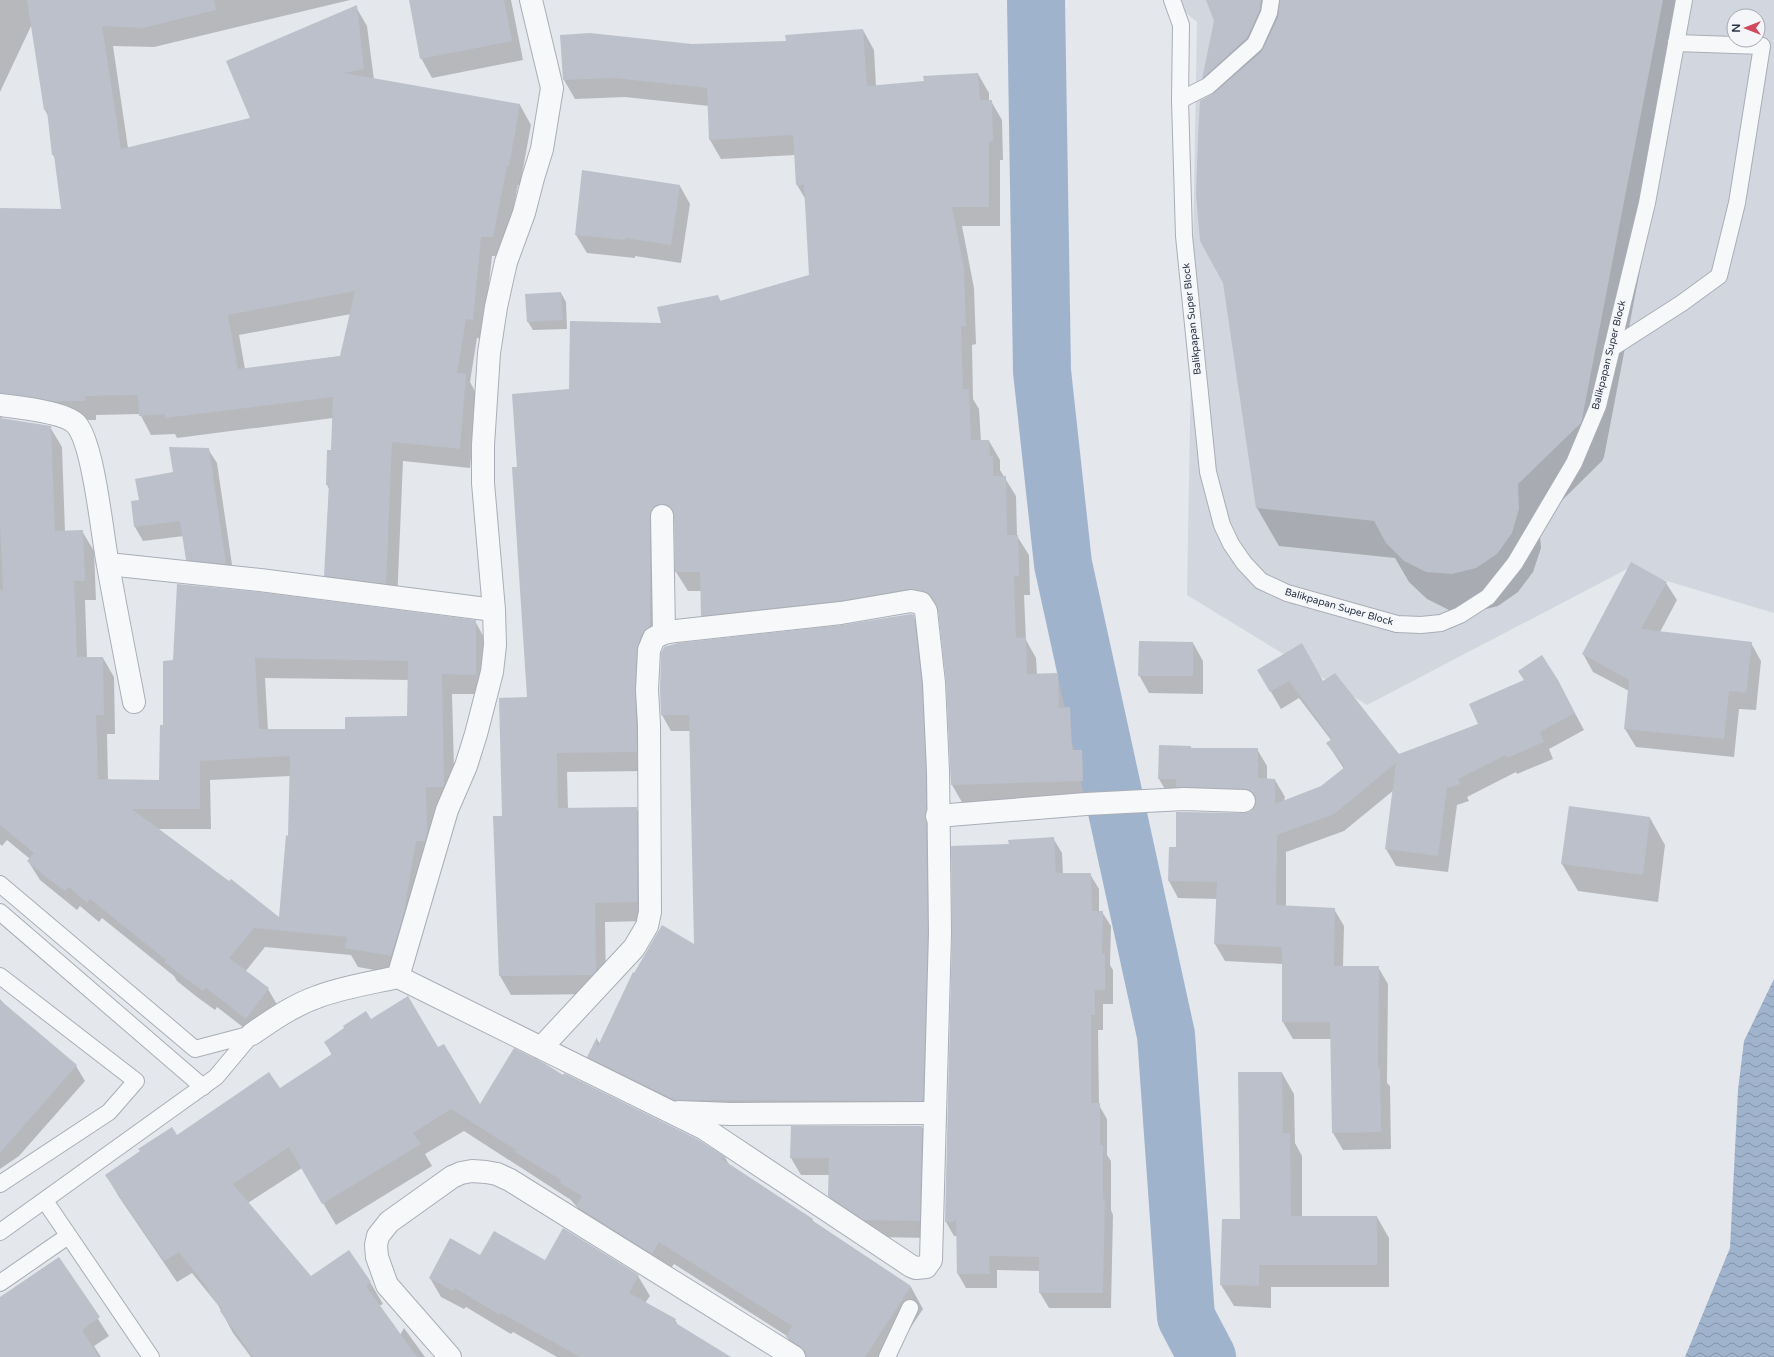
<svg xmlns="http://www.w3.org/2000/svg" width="1774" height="1357" font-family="'Varela Round',sans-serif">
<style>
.built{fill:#d2d6de;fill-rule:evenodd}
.water{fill:url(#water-waves)}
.shadow{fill:#0003;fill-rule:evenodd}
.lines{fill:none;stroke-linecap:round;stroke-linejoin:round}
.river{stroke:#9fb4cc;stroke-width:58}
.building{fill:#bbc0ca;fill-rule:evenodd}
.lane-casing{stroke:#a9aeb7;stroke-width:18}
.street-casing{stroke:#a9aeb7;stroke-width:24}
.lane{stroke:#f7f8fa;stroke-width:16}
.street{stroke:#f7f8fa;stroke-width:22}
.labels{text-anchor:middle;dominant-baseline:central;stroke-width:4;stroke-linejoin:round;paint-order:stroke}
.street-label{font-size:10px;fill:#2b3445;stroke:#f4f6f9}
</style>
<defs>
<pattern id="water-waves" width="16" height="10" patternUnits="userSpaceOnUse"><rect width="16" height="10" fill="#9fb4cc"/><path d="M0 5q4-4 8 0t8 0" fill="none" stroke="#8293a7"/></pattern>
</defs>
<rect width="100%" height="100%" fill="#e4e7ec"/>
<path class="built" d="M1170 0H1774V613L1627 569 1367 705 1187 595 1197 22ZM1734 16H1758V40H1734Z"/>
<path class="water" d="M1774 979V1357H1685L1730 1248 1738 1090 1744 1041Z"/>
<g class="shadow">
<path d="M0 0H350L154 47 113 46 128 148 251 119 356 7 367 26 374 80 520 105 531 125 520 185H518L504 256H492L483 339 477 338 470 382 477 395 470 468 403 461 397 603 336 595 325 575 329 489 327 485 332 451 333 418 177 438 175 434 151 435 140 414 96 415V420H64L6 413 0 419 50 427 62 447 65 532 82 531 94 551 96 600H85L87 658H103L114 677 115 734H107L108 780 160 781 164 726V662L475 621 486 641V694H452L455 805 402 975 358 967 351 955 265 947 245 972 268 989 279 1008 257 1038 217 1007 215 1010 197 997 177 981 174 976 102 918 99 922 80 906 77 910 40 880 28 861 30 859 7 840 2 846 0 844V209L62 210 56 160 53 155 48 116 45 110 32 24 0 92ZM351 314 341 356 245 369 239 335ZM265 678 409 680 408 717 346 730H268ZM290 776 289 837 280 919 156 829H211L210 780Z"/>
<path d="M410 0H511L523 60 432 78 421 58Z"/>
<path d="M1208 0H1692L1604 457 1602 461 1539 523 1541 548 1533 572 1518 592 1498 606 1474 612 1449 610 1427 599 1409 582 1395 558 1279 546 1257 508 1212 95 1203 78 1215 21Z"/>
<path d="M863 30 874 50 876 86 925 82 978 74 989 93V101H991L1002 120 1003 160H1000V226H962L974 288 976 344 972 345 973 399 979 409 981 441H989L1000 460V470L1016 496 1017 536 1029 555 1030 595H1024L1026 640 1036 658 1037 675 1058 674 1069 693V708L1081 728V751L1092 770 1094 800 963 804 952 785 947 682 940 612 920 608 713 635 702 615 701 591H688L676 572V523L673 522 653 653 647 771 567 772 568 809 636 808 647 827 648 921 605 922 606 990 603 994 511 995 500 976 503 817 528 698 518 468 570 390 662 324 718 296 721 302 810 275 806 200 797 185 795 155 721 159 710 140 709 106 625 97 575 99 564 80 692 45 787 42Z"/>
<path d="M583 171 680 186 690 204 681 263 635 256V258L587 253 576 235Z"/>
<path d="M561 293 566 302 567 329 533 330 528 322Z"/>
<path d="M208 449 217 463 234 578 195 574 187 559 184 536 143 541 135 527 132 502 140 501 174 473Z"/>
<path d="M1666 583 1677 600 1660 632 1751 643 1761 661 1756 710 1739 709 1734 757 1636 747 1625 729 1629 691 1593 672 1583 654Z"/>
<path d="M913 616 923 632 930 701 932 1116H685L598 1073 588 1057 597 1039 600 1044 695 946 690 731H671L662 715 842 626Z"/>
<path d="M1193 643 1203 661V694L1149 693 1139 675Z"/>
<path d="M1258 670 1323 683 1399 755 1479 724 1557 680 1584 730 1549 749 1553 759 1517 774 1516 772 1467 797 1469 801 1457 805 1448 872 1396 866 1386 849 1394 790 1344 831 1286 852V907L1334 909 1344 926 1343 967H1378L1388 984 1387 1083 1390 1086 1391 1149 1343 1150 1333 1133 1332 1039H1293L1283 1022V964L1225 961 1215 944 1217 899 1178 898 1169 881 1250 813 1256 805 1187 804 1169 796 1159 779 1191 747 1192 749H1257L1267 766V779L1275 780 1285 797 1284 801 1322 787 1344 769 1327 743 1331 740 1299 698 1281 709Z"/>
<path d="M1570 807 1650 818 1665 845 1658 902 1578 891 1562 864Z"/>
<path d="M1053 838 1062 853 1063 874H1090L1099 889V912H1102L1111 926 1110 965 1113 970V1004H1103V1030H1098L1099 1105 1107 1119V1155L1111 1161V1210L1113 1215 1111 1308H1049L1040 1293V1271L997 1270V1288H966L958 1274V1236H954L946 1222 1010 845Z"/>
<path d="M0 999 6 1006 76 1066 85 1081 19 1156 0 1169Z"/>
<path d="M371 1020 438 1049 480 1106 563 1076 698 1141 726 1159 730 1166 812 1219 814 1222 911 1287 923 1309 891 1357H798L787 1336 674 1264 666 1275 590 1228 577 1207 571 1200 464 1131 425 1154 432 1166 336 1225 302 1168 248 1203 310 1277 370 1282 383 1304 379 1306 400 1335 404 1328 425 1357H251L233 1333 218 1305 192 1273 177 1282 119 1197 106 1175 177 1136 280 1089 332 1055 325 1042Z"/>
<path d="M1282 1073 1294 1094 1295 1143 1302 1156V1217H1377L1389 1238V1287H1271V1308L1234 1306 1221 1285Z"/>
<path d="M792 1127H922L931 1144 929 1238 875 1237 839 1213 829 1196V1175H801L791 1158Z"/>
<path d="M564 1229 638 1276 650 1296 645 1303 675 1320 678 1325 728 1357H557L513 1332 511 1334 466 1307 464 1309 441 1297 430 1278 480 1256 545 1262Z"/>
<path d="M59 1258 109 1336 94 1346 101 1357H0V1298Z"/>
</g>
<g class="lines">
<path class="river" d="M1036 0 1042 371 1063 564 1166 1035 1186 1317 1207 1357"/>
</g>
<g class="building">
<path d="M27 0H214L216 10 143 28 102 26 121 149 250 118 226 61 357 5 364 69 344 73 520 104 509 166H507L493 237H481L473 320 466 319 457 373 466 374 460 449 392 442 386 584 324 576 329 485H326L327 450H331L333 397 165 418V414L139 416 138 395 85 396V401H52L0 393V208L61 209 54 155H52L47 110H44ZM355 291 340 356 238 369 228 315Z"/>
<path d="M409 0H504L512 41 420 59Z"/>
<path d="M1206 0H1261L1260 10 1247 38 1202 79 1214 21Z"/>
<path d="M1280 0H1663L1582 419 1581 423 1518 484 1519 509 1512 533 1497 554 1476 568 1452 574 1426 572 1404 561 1386 543 1374 521 1256 508 1223 283 1200 241 1196 194 1198 138 1200 101 1214 93 1262 51 1278 17Z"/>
<path d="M863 29 867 86 924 81 923 76 978 73 980 100H992L993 141H989V207H952L964 268 966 326H961L963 389H969L971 440H989L990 456H993V476H1006L1007 535H1018L1019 576H1014L1016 638 1026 637 1027 674 1058 673 1059 708 1070 707 1072 750H1082L1083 781 951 785 946 682 938 610 928 593 909 589 839 601 701 616 700 572H675L674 516 673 510 668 505 661 504 656 505 651 510 650 516V626L642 633 637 649 635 689 637 752 557 753 558 808 637 807V902L595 903 596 971 592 975 499 976 493 816H502L499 698 527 697 512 467H517L512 394 569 389 570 321 661 323 657 307 718 295 720 301 809 275 804 185H796L793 135 709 140 707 88 614 78 563 80 560 35 590 33 692 44 786 41 785 35Z"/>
<path d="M582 170 680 185 671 245 625 238V240L575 235Z"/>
<path d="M561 292 563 320 527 322 525 294Z"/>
<path d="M0 418 51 426 55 531 83 530 85 581H74L77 657H103L104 715H96L98 779 159 780 160 725H163V661L173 660 177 584 259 592 476 620V675L442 674 444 785 443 787H426L427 833 425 841H416L404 912 391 956 345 948 347 937 254 928 229 958 269 988 246 1019 206 988 203 991 185 978 164 962 166 960 90 899 87 903 69 887 65 891 46 877 27 861 34 853 0 825V590H3L0 525ZM255 658 408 661 407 716 345 717V729H259ZM290 756 288 836 286 835 279 917 231 879 229 881 132 809H200V761Z"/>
<path d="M169 447 209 448 226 564 186 560 180 521 134 527 131 501 139 500 135 479 173 472Z"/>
<path d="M1631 562 1667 582 1641 629 1752 642 1746 693 1729 691 1724 739 1624 729 1629 680 1582 654Z"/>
<path d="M911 614 914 615 922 684 926 771V810L925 817 926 822 928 933 923 1101 675 1100 587 1057 597 1037V1048L633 972 634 973 662 925 694 944 689 715H661L660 690 661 653 664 647 678 643 842 625Z"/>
<path d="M1139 641 1193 642V676H1138Z"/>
<path d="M1302 643 1323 681 1335 673 1399 754 1478 724 1469 704 1524 680 1518 671 1542 655 1558 680 1575 713 1540 732 1544 742 1507 758 1506 755 1458 779 1460 784 1447 788 1438 856 1385 849 1396 763 1334 814 1277 835 1276 905 1335 908 1334 966H1379L1378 1068H1380L1381 1132 1332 1133 1330 1022H1282V947L1214 944 1217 882 1168 881 1169 847H1176V812L1244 813 1250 812 1254 808 1256 801 1255 795 1251 791 1245 789 1176 787V779H1158L1159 745 1191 746V748H1258V778L1275 779V804L1321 786 1345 767 1326 743 1332 739 1289 681 1270 692 1257 670Z"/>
<path d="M1569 806 1650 817 1643 875 1561 864Z"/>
<path d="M1054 837 1056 873H1091L1092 911H1103L1102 954H1105V990H1095V1015H1091V1103H1100V1145H1103V1199H1105L1103 1293H1039V1257L989 1256 990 1274H957L956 1218 954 1222H945L952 933 951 846 1009 844 1008 840Z"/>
<path d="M408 996 438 1047 444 1044 480 1104 514 1048 544 1063 563 1075 564 1073 699 1140 727 1158H720L813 1219H810L911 1286 865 1357H806L805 1351 801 1347 786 1337 792 1326 659 1242 652 1254 576 1206 582 1196 560 1183 561 1180 515 1152 516 1150 451 1109 413 1133 421 1144 322 1204 289 1147 233 1184 311 1276 349 1250 371 1282 366 1286 417 1357H253L220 1311 222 1309 208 1291 209 1290 179 1252 164 1261 105 1175 140 1151 138 1149 172 1127 177 1135 269 1072 280 1088 332 1054 324 1042 344 1028 343 1026 366 1011 371 1019Z"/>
<path d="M0 1000 77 1065 0 1153Z"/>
<path d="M1238 1072H1282L1283 1133H1290L1291 1216H1377V1265H1259V1286L1220 1285 1222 1219H1240Z"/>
<path d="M791 1126H922L920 1221 864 1220 828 1196 829 1158H790Z"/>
<path d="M563 1228 639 1275 629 1293 676 1319 674 1322 731 1357H580L501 1313 500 1315 455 1288 453 1291 429 1278 450 1238 480 1255 494 1231 545 1260Z"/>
<path d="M59 1257 100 1317 82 1330 99 1357H0V1297Z"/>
</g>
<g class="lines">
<defs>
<g id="lane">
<path d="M1172 0 1181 25 1180 100 1184 236 1208 472 1222 525 1231 544 1244 563 1261 581 1287 593 1397 624 1421 625 1441 623 1460 615 1488 597 1515 563 1574 463 1598 406 1647 203 1684 0"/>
<path d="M1180 100 1208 86 1255 44 1269 13 1271 0"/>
<path d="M1612 348 1682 303 1719 276 1737 203 1762 46 1676 43"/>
<path d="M0 884 195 1049 252 1034"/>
<path d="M0 912 203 1087"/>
<path d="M0 976 136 1081 109 1112 0 1184"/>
<path d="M45 1201 151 1357"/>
<path d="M0 1232 216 1077 252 1034"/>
<path d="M0 1283 68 1236"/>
<path d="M887 1357 910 1308"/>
</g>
<g id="street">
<path d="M0 405C16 407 65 412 76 424 94 444 102 535 108 565 116 610 125 656 134 702"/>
<path d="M662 516 664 633"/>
<path d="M108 564 260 580 494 610"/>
<path d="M937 816 1086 804 1184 799 1244 801"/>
<path d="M398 977 705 1129 911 1266 916 1268 926 1267 931 1260 940 933 938 771 934 683 926 611 921 603 911 601 841 613 676 631 664 633 654 638 649 650 647 690 649 725 650 912 647 926 634 948 541 1048"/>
<path d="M252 1034C272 1020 294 1005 317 997 343 987 371 983 398 977L447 810 466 766 476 734 492 672 495 645 494 610 483 483V445L489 353 496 307 506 262 524 213 533 178 542 149 552 88 531 0"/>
<path d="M678 1112 731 1114 934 1113"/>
<path d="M450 1357 387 1285 377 1257 376 1245 378 1236 389 1222 452 1177 461 1173 472 1171 486 1172 497 1174 510 1180 794 1357"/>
</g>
</defs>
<use href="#lane" class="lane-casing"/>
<use href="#street" class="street-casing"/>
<use href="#lane" class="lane"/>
<use href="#street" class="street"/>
</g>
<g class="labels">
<g class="street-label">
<text transform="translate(1192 319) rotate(-96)">Balikpapan Super Block</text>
<text transform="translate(1609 355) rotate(-76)">Balikpapan Super Block</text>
<text transform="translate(1339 607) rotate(16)">Balikpapan Super Block</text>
</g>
</g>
<g transform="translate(1746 28) rotate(270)"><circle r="19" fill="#f4f6f9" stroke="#a4a8b1"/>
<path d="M0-3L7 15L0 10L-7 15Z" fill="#d1495b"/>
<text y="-6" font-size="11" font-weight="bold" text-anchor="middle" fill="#2b3445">N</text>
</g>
</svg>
